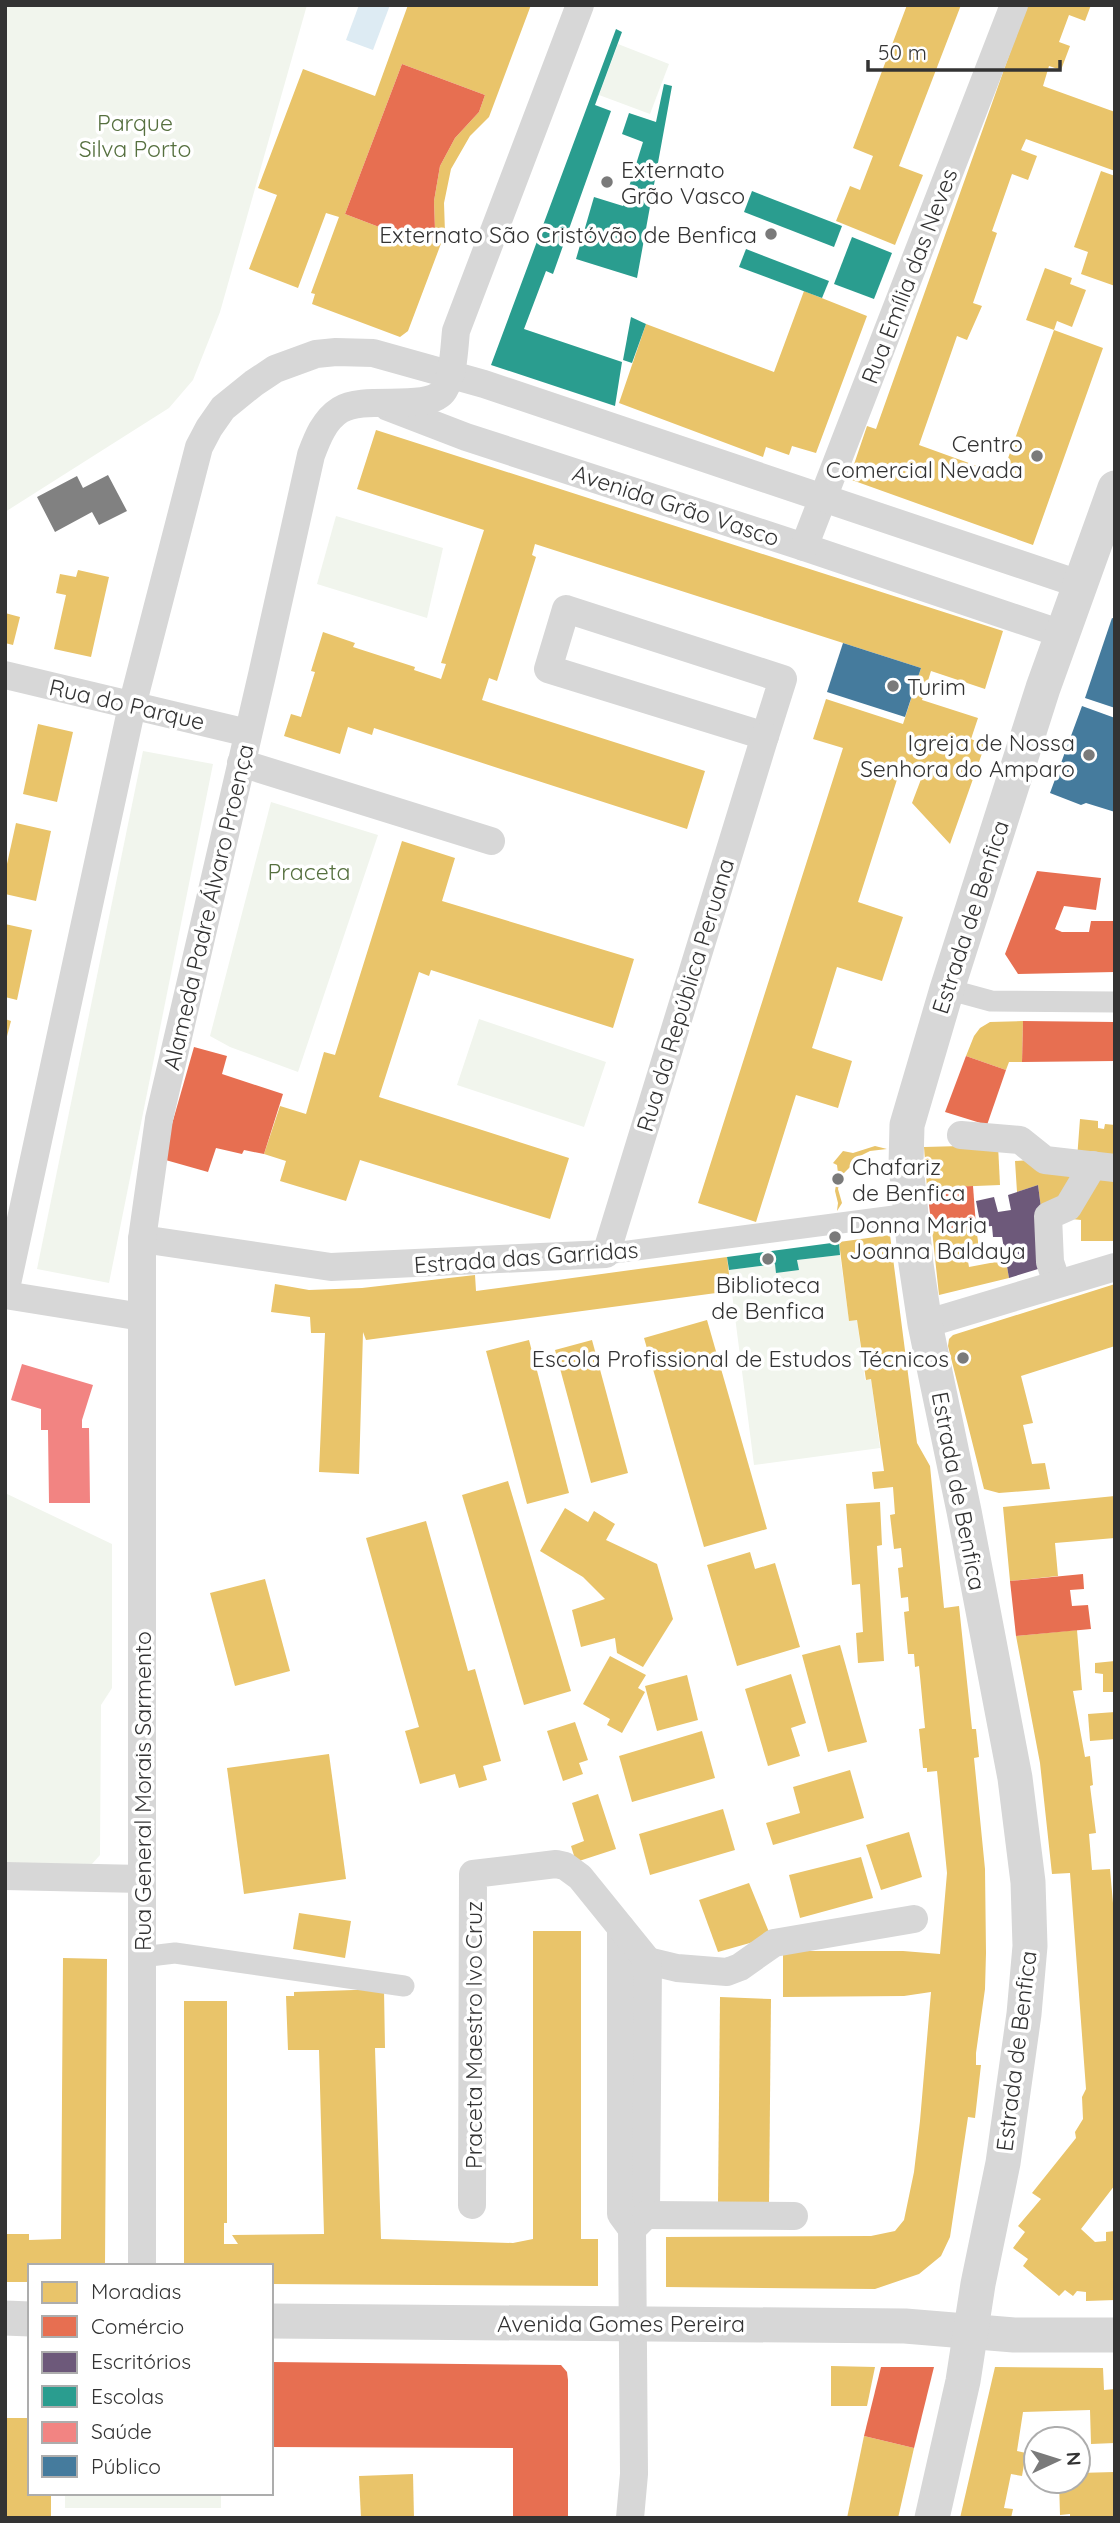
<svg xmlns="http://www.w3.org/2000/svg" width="1120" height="2523" font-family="Quicksand,sans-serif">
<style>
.green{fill:#f1f5ed}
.water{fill:#ddebf3}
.homes{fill:#e9c46a;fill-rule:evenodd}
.shops{fill:#e76f51}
.offices{fill:#6d597a}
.schools{fill:#2a9d8f}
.health{fill:#f28482}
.public{fill:#457b9d}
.building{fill:#818181}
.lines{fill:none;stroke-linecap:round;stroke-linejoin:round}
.pedestrian{stroke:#d7d7d7;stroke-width:21}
.minor{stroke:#d7d7d7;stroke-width:28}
.tertiary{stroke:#d7d7d7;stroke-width:35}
.poi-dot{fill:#7a7a7a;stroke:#fff;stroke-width:2.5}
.labels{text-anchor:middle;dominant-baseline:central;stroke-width:7;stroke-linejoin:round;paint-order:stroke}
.park-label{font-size:23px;fill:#56703f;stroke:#fff}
.poi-label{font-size:23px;fill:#333;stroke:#fff;text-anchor:start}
.street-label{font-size:23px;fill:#333;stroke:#fff}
</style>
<rect width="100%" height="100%" fill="#fff"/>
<g class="green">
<path d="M5 5H307L220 312 193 380 169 408 5 512Z"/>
<path d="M618 44 669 64 650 114 599 95Z"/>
<path d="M336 516 443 548 427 618 317 584Z"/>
<path d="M143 751 213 764 109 1283 37 1269Z"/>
<path d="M271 802 378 835 298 1072 230 1047 210 1036Z"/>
<path d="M479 1019 606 1062 584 1127 457 1085Z"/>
<path d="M840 1255 849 1320H857L865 1380 871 1379 880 1448 754 1465 729 1270 775 1264 799 1270 797 1260Z"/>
<path d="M5 1493 112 1544V1688L101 1705 100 1855 91 1865 5 1864Z"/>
<rect x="65" y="2493" width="156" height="15"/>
</g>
<path class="water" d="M359 5H390L373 50 346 40Z"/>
<g class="homes">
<path d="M408 5H531L489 117 470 136 451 169 444 203 445 233 408 331 400 337 312 304 315 294 311 293 339 217 326 213 298 288 249 269 277 195 258 188 303 69 375 96ZM402 64 485 95 479 112 455 138 440 166 434 201 435 230 429 246 345 214Z"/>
<path d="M907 5H961L899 166 923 175 895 245 836 221 850 186 860 190 873 156 853 148Z"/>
<path d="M1027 5H1091L1085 21 1069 15 1059 42 1070 46 1061 70 1049 66 1043 86 1115 112V171L1026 139 1021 150 1037 156 1028 180 1012 174 992 231 997 233 973 303 982 306 967 340 957 336 919 445 1002 475 1054 330 1103 348 1033 545 849 479 867 426 876 429Z"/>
<path d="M1101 171 1115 176V286L1081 274 1088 252 1074 247Z"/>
<path d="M1045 268 1072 278 1070 284 1086 290 1072 327 1057 321 1054 330 1026 320Z"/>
<path d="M804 291 867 316 816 453 792 446 789 455 766 447 763 457 619 403 646 324 774 372Z"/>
<path d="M376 430 1003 631 985 689 931 671 922 700 978 718 971 739 985 745 950 844 912 803 923 774 901 767 858 902 903 917 882 981 837 967 812 1048 852 1061 838 1108 796 1095 756 1222 698 1203 843 748 813 739 826 699 903 724 921 668 535 544 532 555 536 557 497 681 489 678 482 700 705 771 687 829 374 728 372 735 348 727 340 754 284 736 291 714 301 717 315 672 311 671 323 632 355 643 353 647 415 667 414 670 441 679 446 664 441 663 484 530 357 489Z"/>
<path d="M78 570 109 577 91 657 54 649 66 595 56 593 60 574 76 577Z"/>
<path d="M5 613 20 617 13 645 5 643Z"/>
<path d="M38 724 73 732 57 802 23 794Z"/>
<path d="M16 823 51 831 36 901 5 894V873Z"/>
<path d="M402 841 455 858 442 901 634 959 613 1028 431 970 429 976 419 972 379 1097 569 1158 550 1219 360 1160 346 1201 280 1181 286 1161 264 1154 280 1106 306 1114 324 1052 335 1055Z"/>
<path d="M5 924 32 930 17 1000 5 997Z"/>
<path d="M5 1019 11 1021 6 1040H5Z"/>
<path d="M1023 1021 1022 1062H1009L1006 1070 966 1056 974 1036 980 1028 990 1022Z"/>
<path d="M1080 1119 1098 1121V1128L1104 1129 1105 1124 1115 1125V1162L1077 1159Z"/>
<path d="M998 1145 1000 1185 927 1188 924 1147Z"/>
<path d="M875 1146 887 1149 870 1151 852 1160 855 1162 841 1176 838 1189 842 1203 837 1211 838 1203 835 1191 838 1173 837 1165 833 1163 843 1151 853 1153Z"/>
<path d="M1030 1160 1087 1169 1068 1203 1041 1208 1038 1185 1017 1192 1015 1161Z"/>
<path d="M1093 1178H1115V1241H1081V1220L1063 1218Z"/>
<path d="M976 1226 979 1249 966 1250 969 1267 1006 1260 1009 1278 939 1295 932 1230Z"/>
<path d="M890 1235 917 1443 930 1466 944 1608 959 1606 972 1729H976L979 1757 974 1758 985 1869 986 1953 985 1989 976 2053V2065H981L975 2118 968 2117 950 2237 941 2256 919 2274 875 2289 666 2287V2237L871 2236 895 2231 904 2220 914 2172 920 2121 931 1992 904 1996 783 1997V1951H903L940 1954 947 1873 937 1771 927 1772V1768H923L919 1729 925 1728 919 1666 915 1667 914 1654H908L904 1612 909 1611 908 1597 901 1598 898 1568 903 1567 901 1548 894 1549 890 1515 895 1514 893 1487 874 1489 872 1472 884 1471 871 1379 866 1380 857 1320 849 1321 839 1242Z"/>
<path d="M727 1257 731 1291 366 1340 363 1332 359 1474 319 1472 325 1333H311L310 1317 271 1312 275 1284 309 1290 362 1288 475 1275 476 1291Z"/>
<path d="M1115 1284V1346L1021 1376 1033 1423 1023 1425 1028 1447 1032 1464 1045 1463 1050 1489 999 1493 984 1489 948 1346 949 1339 953 1335Z"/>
<path d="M707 1320 767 1529 704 1547 644 1338Z"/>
<path d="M529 1340 569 1493 527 1504 486 1351Z"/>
<path d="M592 1340 628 1473 591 1483 555 1350Z"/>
<path d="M508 1481 571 1691 524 1705 462 1495Z"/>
<path d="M1115 1496V1538L1055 1543 1058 1576 1010 1581 1003 1507Z"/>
<path d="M880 1502 882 1545 877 1546 884 1661 858 1663 856 1633 863 1632 860 1584 852 1585 846 1504Z"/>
<path d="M565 1508 588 1522 594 1511 615 1524 606 1540 657 1564 673 1619 643 1667 617 1653 615 1638 581 1647 572 1610 605 1599 583 1577 540 1551Z"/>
<path d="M426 1521 468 1671 475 1669 501 1761 483 1766 487 1780 459 1788 455 1774 420 1784 405 1731 419 1727 366 1538Z"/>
<path d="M750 1552 755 1569 775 1563 800 1647 737 1666 707 1565Z"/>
<path d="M265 1579 290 1671 235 1686 210 1593Z"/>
<path d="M1077 1630 1082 1690 1073 1691 1085 1757 1090 1756 1093 1785 1090 1786 1096 1833 1089 1834 1092 1870 1110 1869 1115 1926V2185L1081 2229 1095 2242 1106 2241V2232L1115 2231V2300L1086 2301V2292L1077 2291 1073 2296 1065 2290 1059 2296 1023 2266 1028 2259 1013 2248 1025 2232 1018 2226 1041 2199 1032 2193 1076 2138 1075 2132 1083 2119 1082 2097 1086 2089 1070 1873 1052 1874 1040 1763 1016 1636Z"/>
<path d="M840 1645 867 1742 828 1752 802 1655Z"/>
<path d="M610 1656 646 1675 638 1688 645 1692 622 1733 607 1725 610 1719 583 1704Z"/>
<path d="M1115 1661V1692H1103V1674L1095 1673V1663Z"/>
<path d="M791 1674 806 1723 791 1728 800 1756 768 1766 745 1689Z"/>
<path d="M687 1675 698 1720 657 1731 645 1686Z"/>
<path d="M1115 1712V1739L1090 1741 1088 1714Z"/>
<path d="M575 1722 588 1760 579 1763 583 1774 563 1781 547 1731Z"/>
<path d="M702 1731 715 1778 632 1802 619 1756Z"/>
<path d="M329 1754 346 1879 244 1894 227 1768Z"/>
<path d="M850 1770 864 1818 773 1845 766 1823 800 1813 793 1787Z"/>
<path d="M598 1794 616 1849 576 1862 571 1846 584 1841 572 1803Z"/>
<path d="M723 1809 735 1850 650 1875 639 1834Z"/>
<path d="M909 1832 922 1877 881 1890 866 1845Z"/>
<path d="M861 1857 873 1898 800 1918 789 1875Z"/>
<path d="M749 1883 771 1937 718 1952 699 1900Z"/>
<path d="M299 1913 351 1921 345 1958 293 1949Z"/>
<path d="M533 1931H581V2239H598V2286L271 2284V2266H184V2001H227V2223H224V2244H238L232 2235 324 2234 319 2050H288L286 1996H294V1992L384 1989 385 2048H375L381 2239 513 2243 533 2239Z"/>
<path d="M63 1958 107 1959 105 2266H30V2282H5V2234H29V2240L61 2239Z"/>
<path d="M720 1997 771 1999 769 2204 718 2203Z"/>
<path d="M831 2366 875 2367 867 2406H831Z"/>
<path d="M995 2367 1103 2368 1104 2390 1115 2389V2443L1091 2444 1090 2410 1023 2412 1017 2451 1026 2453 1022 2476 1011 2474 1004 2508 1013 2509 1011 2518H960Z"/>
<path d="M5 2418H30V2493H51V2518H5Z"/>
<path d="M864 2436 914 2448 898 2518H847Z"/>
<path d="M1115 2472V2518H1070V2514L1060 2515 1059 2481H1078V2473Z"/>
<path d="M413 2474 414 2518H361L359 2476Z"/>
</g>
<g class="shops">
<path d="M402 64 485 95 479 112 455 138 440 166 434 201 435 230 429 246 345 214Z"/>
<path d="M1037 871 1101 878 1096 910 1064 906 1055 929 1062 932H1089L1091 921H1115V972L1018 974 1005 954Z"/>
<path d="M1023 1021 1115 1022V1061L1022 1062Z"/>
<path d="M194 1047 227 1056 222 1074 283 1094 264 1154 244 1150 242 1154 216 1148 208 1172 162 1159Z"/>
<path d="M966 1056 1006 1070 987 1125 945 1112Z"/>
<path d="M973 1186 976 1226 932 1230 927 1188Z"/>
<path d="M1083 1574 1084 1589 1070 1590 1072 1606 1088 1605 1091 1629 1016 1636 1010 1581Z"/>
<path d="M271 2362 561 2365 567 2372 568 2380V2518H513V2448L271 2447Z"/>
<path d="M881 2367H934L914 2448 864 2436Z"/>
</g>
<path class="offices" d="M1038 1185 1041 1208 1038 1269 1009 1278 1002 1237H993L992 1226 981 1227 976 1201 994 1197 998 1212 1011 1210 1008 1195Z"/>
<g class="schools">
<path d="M616 29 622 32 595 105 611 111 553 274 546 271 524 329 622 362 615 406 491 365Z"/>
<path d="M664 84 672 86 637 278 576 259 594 197 623 206 643 142 622 134 629 113 656 122Z"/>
<path d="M752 191 842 226 834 247 744 212Z"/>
<path d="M852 237 892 253 874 299 834 284Z"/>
<path d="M746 249 829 281 822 298 739 267Z"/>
<path d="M631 317 646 324 632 363 623 360Z"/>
<path d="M839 1242 840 1255 797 1260 799 1270 776 1273 775 1264 729 1270 727 1257Z"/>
</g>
<path class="health" d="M22 1364 93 1385 82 1420V1428H89L90 1503H49L48 1430H41V1409L11 1400Z"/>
<g class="public">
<path d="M1112 618 1115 619V708L1085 698Z"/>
<path d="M843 643 921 668 905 717 827 692Z"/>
<path d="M1082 706 1115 718V812L1086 803 1081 805 1050 793Z"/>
</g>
<path class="building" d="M108 475 127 511 99 525 92 512 55 532 37 497 77 476 83 488Z"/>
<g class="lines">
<g class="pedestrian">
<path d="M947 989 991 1001 1115 1002"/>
<path d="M606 1254 909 1214"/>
<path d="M141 1957 175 1953 404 1986"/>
</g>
<g class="minor">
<path d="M388 407 466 437 804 547 1062 634"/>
<path d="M804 547 1014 5"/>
<path d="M566 609 783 679 765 736 548 669Z"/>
<path d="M5 675 248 733"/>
<path d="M241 763 491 841"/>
<path d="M961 1135 1020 1140 1045 1160 1115 1168"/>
<path d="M142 1239 331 1267 606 1254 765 736"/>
<path d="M1057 1283 1050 1262 1048 1216 1068 1207 1093 1165"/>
<path d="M5 1293 132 706 199 447 209 428 223 408 254 383 275 369 316 354 336 352 373 353 484 384 1079 584"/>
<path d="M5 1295 142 1317"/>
<path d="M925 1324 1115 1267"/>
<path d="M5 1876 142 1879"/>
<path d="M621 1928V2214L632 2229 634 2474 630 2518"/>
<path d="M648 1961 677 1968 727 1972 740 1967 774 1943 914 1919"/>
<path d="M472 2205 473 1874 556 1864 565 1866 580 1877 648 1961 646 2215 632 2229"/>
<path d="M646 2215 794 2216"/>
<path d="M142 2266V1239L159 1119 262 675 311 455C317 439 324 420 340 410 365 394 430 413 444 390 454 373 454 350 456 331L580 5"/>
</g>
<g class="tertiary">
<path d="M5 2318 30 2319"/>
<path d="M271 2321 905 2326 1014 2335H1115"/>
<path d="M932 2518 963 2381 978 2284 1003 2163 1024 2014 1030 1946 1028 1882 1015 1778 964 1511 925 1324 916 1264 906 1165 907 1125 947 989 1043 688 1115 488"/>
</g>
</g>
<g class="poi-dot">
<circle cx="607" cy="182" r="7"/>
<circle cx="771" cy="234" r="7"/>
<circle cx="1037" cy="456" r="7"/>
<circle cx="893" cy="686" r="7"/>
<circle cx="1089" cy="755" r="7"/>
<circle cx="838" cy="1179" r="7"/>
<circle cx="835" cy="1237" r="7"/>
<circle cx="768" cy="1259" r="7"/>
<circle cx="963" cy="1358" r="7"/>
</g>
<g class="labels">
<g class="park-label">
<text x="135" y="122">Parque<tspan x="135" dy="26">Silva Porto</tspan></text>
<text x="309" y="871">Praceta</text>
</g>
<g class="poi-label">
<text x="621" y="169">Externato<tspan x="621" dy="26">Grão Vasco</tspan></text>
<text x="757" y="234" text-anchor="end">Externato São Cristóvão de Benfica</text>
<text x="1023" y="443" text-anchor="end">Centro<tspan x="1023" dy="26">Comercial Nevada</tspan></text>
<text x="907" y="686">Turim</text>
<text x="1075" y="742" text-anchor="end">Igreja de Nossa<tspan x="1075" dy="26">Senhora do Amparo</tspan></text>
<text x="852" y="1166">Chafariz<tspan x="852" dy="26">de Benfica</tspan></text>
<text x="849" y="1224">Donna Maria<tspan x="849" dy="26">Joanna Baldaya</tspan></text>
<text x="768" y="1284" text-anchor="middle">Biblioteca<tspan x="768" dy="26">de Benfica</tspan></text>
<text x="949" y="1358" text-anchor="end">Escola Profissional de Estudos Técnicos</text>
</g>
<g class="street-label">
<text transform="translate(909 276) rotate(-69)">Rua Emília das Neves</text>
<text transform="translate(676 505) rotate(18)">Avenida Grão Vasco</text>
<text transform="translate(127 704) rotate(13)">Rua do Parque</text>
<text transform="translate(208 907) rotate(-77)">Alameda Padre Álvaro Proença</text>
<text transform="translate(970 917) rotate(-72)">Estrada de Benfica</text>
<text transform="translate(685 995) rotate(-73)">Rua da República Peruana</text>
<text transform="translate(526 1257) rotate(-4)">Estrada das Garridas</text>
<text transform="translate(959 1491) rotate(79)">Estrada de Benfica</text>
<text transform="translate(142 1791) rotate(-90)">Rua General Morais Sarmento</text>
<text transform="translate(473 2035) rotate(-90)">Praceta Maestro Ivo Cruz</text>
<text transform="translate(1016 2051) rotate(-83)">Estrada de Benfica</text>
<text x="621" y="2323">Avenida Gomes Pereira</text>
</g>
</g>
<rect width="1120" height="2523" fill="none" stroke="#333333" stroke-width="14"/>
<rect x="28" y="2264" width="245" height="231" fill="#ffffff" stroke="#adadad" stroke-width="2"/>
<rect x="42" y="2282" width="35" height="21" fill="#e9c46a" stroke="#adadad" stroke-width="2"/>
<text x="91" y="2299" font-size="21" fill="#333333">Moradias</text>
<rect x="42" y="2316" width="35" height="21" fill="#e76f51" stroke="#adadad" stroke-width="2"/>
<text x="91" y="2334" font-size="21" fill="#333333">Comércio</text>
<rect x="42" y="2352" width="35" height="21" fill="#6d597a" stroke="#adadad" stroke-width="2"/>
<text x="91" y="2369" font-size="21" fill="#333333">Escritórios</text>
<rect x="42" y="2386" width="35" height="21" fill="#2a9d8f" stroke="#adadad" stroke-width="2"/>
<text x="91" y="2404" font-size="21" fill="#333333">Escolas</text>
<rect x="42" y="2422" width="35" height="21" fill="#f28482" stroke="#adadad" stroke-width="2"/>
<text x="91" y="2439" font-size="21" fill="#333333">Saúde</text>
<rect x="42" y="2456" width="35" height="21" fill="#457b9d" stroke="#adadad" stroke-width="2"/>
<text x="91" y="2474" font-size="21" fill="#333333">Público</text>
<g transform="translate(1057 2460) rotate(86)"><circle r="33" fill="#ffffff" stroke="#adadad" stroke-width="2"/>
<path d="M0-5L12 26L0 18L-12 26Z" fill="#7a7a7a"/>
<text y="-10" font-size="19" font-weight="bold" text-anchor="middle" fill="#333333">N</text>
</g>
<path d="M868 60v10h192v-10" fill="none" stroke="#333333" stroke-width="3.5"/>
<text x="878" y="60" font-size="21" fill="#333333" stroke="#ffffff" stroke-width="5" paint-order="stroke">50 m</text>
</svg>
